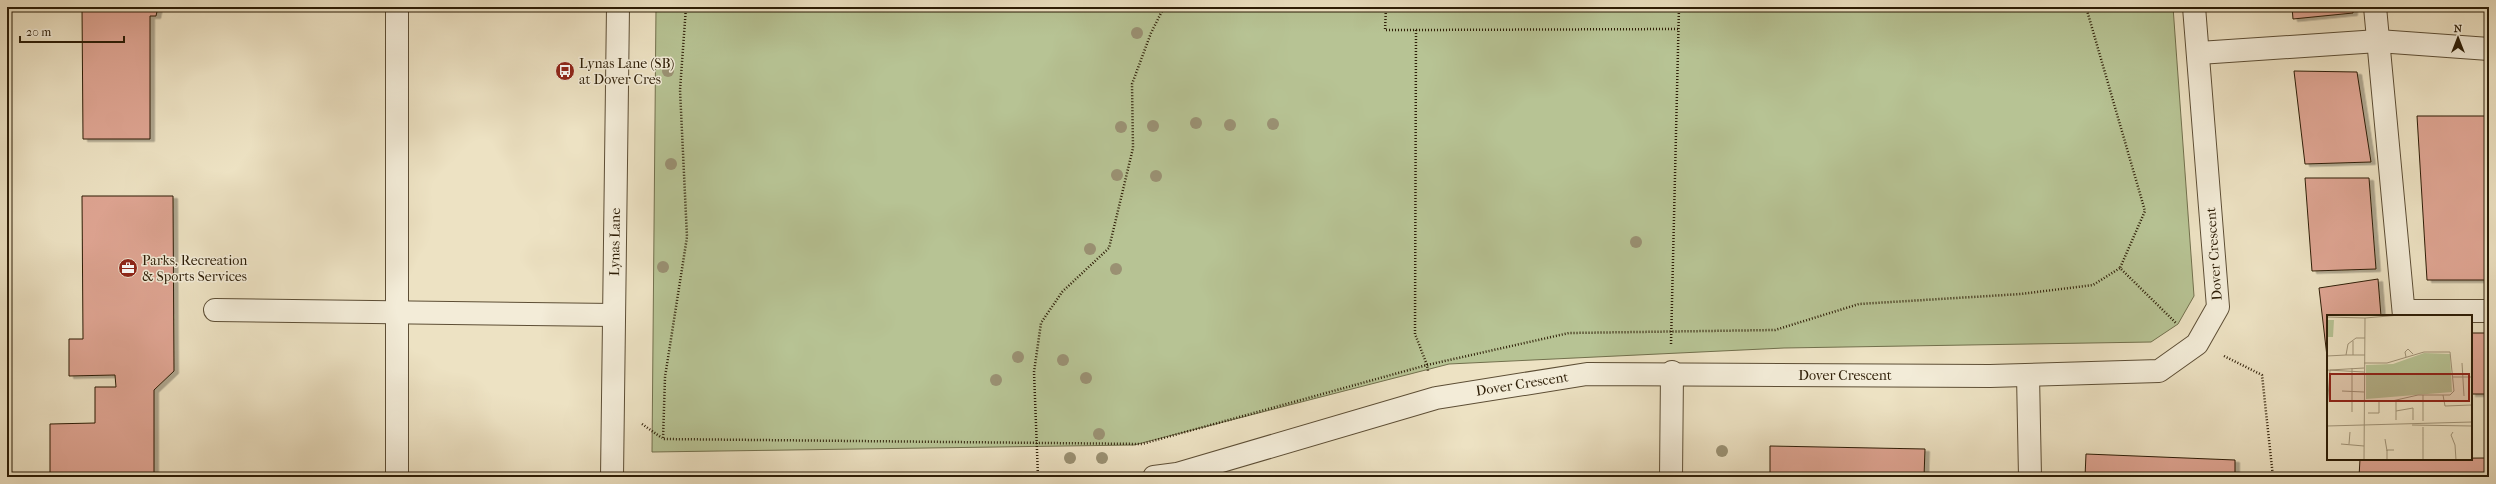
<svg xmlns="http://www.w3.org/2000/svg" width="2496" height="484" font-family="'IM FELL French Canon',serif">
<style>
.green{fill:#b7c394;stroke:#72704d}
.building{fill:#dfa593;stroke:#2d1d06;filter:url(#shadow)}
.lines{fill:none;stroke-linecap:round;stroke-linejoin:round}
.minor-casing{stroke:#5d4e35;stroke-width:24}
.path{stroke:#2d1d06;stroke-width:2.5;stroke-dasharray:1 2;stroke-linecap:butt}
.minor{stroke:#f3ecd8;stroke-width:22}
.tree{fill:#9a9173}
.labels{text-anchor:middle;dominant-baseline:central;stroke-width:3;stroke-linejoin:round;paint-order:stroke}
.poi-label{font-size:14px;fill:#2d1d06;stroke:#f3ecd8;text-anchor:start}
.street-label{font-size:14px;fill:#2d1d06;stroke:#f3ecd8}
.inset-road{fill:none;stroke:#a09377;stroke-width:1}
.view{fill:#8f2418;fill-opacity:0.15;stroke:#8f2418;stroke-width:2}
.inset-edge{fill:none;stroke:#2d1d06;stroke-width:2}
</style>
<defs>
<filter id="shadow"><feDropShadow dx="4.5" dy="2.5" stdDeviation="0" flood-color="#0004"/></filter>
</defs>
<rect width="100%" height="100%" fill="#ede2c3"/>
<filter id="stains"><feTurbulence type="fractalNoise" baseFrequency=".005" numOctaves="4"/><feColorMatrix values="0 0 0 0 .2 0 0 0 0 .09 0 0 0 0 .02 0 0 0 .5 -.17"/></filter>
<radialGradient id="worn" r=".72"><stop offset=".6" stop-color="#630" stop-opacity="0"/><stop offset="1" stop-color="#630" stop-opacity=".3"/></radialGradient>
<path class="green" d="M656 7H2173L2194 296 2178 324 2151 342 1784 348 1449 364 1134 445 652 452Z"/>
<g class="building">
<path d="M82 7H158L156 16H150V139H83Z"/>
<path d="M2292 7H2353V13L2293 19Z"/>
<path d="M2294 71 2357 72 2371 162 2305 164Z"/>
<path d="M2417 116H2489V280H2427Z"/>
<path d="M2305 178H2369L2376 269 2312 271Z"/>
<path d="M82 196H173L174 371 154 390V477H50V424L95 423V387H116L115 375 69 376V339H83Z"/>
<path d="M2378 279 2381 316H2328V365L2319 288Z"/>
<rect x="2471" y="333" width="18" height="61"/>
<path d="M1770 446 1925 449 1924 477H1770Z"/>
<path d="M2086 454 2235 460V477H2085Z"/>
<path d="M2485 458V477H2359L2360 459Z"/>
<path d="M1519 475 1573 477H1519Z"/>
</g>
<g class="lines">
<defs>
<g id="minor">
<path d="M2375 7 2404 316"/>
<path d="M2199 53 2378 41 2489 49"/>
<path d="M215 310 614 315"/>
<path d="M2404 311H2489"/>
<path d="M2028 375 2030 477"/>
<path d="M397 477V7"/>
<path d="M612 477 618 7"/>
<path d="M1154 477 1177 474 1436 398 1587 374 1990 376 2159 371 2197 344 2218 307 2194 7"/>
<path d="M1671 477 1672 372"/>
</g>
</defs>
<use href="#minor" class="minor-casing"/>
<g class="path">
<path d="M686 7 680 90 687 237 665 377 663 439 1142 444 1427 365 1569 333 1775 330 1859 304 2021 294 2093 285 2120 268 2176 323"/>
<path d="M1386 7 1385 30H1416L1415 334 1427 365 1428 371"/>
<path d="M2086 7 2145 211 2120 268"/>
<path d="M1416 30 1679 29"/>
<path d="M1671 344 1679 7"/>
<path d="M2224 356 2262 375 2273 477"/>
<path d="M642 424 662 438"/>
<path d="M1038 477 1034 372 1041 323 1062 292 1109 248 1133 148 1132 84 1151 33 1164 7"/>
</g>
<use href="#minor" class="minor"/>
</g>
<g class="tree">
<circle cx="1137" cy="33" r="6"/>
<circle cx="668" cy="71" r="6"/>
<circle cx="1196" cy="123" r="6"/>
<circle cx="1273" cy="124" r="6"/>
<circle cx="1230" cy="125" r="6"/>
<circle cx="1153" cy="126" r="6"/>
<circle cx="1121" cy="127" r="6"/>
<circle cx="671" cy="164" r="6"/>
<circle cx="1117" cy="175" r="6"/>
<circle cx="1156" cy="176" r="6"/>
<circle cx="1636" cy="242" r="6"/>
<circle cx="1090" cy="249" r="6"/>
<circle cx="663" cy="267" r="6"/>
<circle cx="1116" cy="269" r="6"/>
<circle cx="1018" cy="357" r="6"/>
<circle cx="1063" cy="360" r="6"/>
<circle cx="1086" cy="378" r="6"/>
<circle cx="996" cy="380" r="6"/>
<circle cx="1099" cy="434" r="6"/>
<circle cx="1722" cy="451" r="6"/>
<circle cx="1070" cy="458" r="6"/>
<circle cx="1102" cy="458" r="6"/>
</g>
<defs>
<symbol id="bus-disc" viewBox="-11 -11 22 22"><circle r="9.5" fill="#8f2418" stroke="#f3ecd8"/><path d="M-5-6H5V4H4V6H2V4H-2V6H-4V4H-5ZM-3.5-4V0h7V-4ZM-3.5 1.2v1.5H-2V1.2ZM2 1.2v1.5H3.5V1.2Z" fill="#fff"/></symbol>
<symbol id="office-disc" viewBox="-11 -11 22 22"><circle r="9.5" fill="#8f2418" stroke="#f3ecd8"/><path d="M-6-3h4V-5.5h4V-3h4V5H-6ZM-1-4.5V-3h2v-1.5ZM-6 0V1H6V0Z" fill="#fff"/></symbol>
</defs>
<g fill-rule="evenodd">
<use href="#bus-disc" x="554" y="60" width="22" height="22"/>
<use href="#office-disc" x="117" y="257" width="22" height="22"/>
</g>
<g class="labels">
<g class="poi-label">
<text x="579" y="63">Lynas Lane (SB)<tspan x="579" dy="16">at Dover Cres</tspan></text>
<text x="142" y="260">Parks, Recreation<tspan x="142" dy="16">&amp; Sports Services</tspan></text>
</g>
<g class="street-label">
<text transform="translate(615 242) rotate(-89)">Lynas Lane</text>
<text transform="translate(2214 254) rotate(-94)">Dover Crescent</text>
<text x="1845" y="375">Dover Crescent</text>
<text transform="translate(1522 384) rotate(-9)">Dover Crescent</text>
</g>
</g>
<g transform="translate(2327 315)">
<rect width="145" height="145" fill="#ede2c3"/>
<path d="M0 5H7L6 22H0ZM97 38 123 39 125 77 39 84V50L66 49Z" fill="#b7c394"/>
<path class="inset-road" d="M0 2 38 3 73 0M26 26V40H38M26 40H19L21 29 29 23H38M0 41 19 40M79 42 78 37 81 34 86 39M135 48 137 81M0 55 37 57M3 55 37 53M126 62H145M15 76 37 77M116 80 118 91 145 90M69 85V105M37 86H65L91 80H123L127 76 123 37H97L60 48H37M0 96 3 55M69 96 86 93V105M25 97V53M41 98H52V86M96 106V80M85 110 145 111M0 111 145 107M96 112V145M126 117 124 120 128 130 129 145M58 124 60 136M14 129 37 131M22 129 23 117M37 145 38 3M60 145V135H67"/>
<path class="view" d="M3 59H142V86H3Z"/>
<rect width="145" height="145" class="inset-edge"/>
</g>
<rect width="2496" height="484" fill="none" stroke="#ede2c3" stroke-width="24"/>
<rect x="8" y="8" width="2480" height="468" fill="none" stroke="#2d1d06" stroke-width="2"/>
<rect x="12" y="12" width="2472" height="460" fill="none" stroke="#2d1d06"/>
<g transform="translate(2458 38)" stroke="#f3ecd8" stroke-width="3" paint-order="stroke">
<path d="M0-3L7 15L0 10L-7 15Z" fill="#2d1d06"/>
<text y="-6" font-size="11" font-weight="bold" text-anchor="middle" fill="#2d1d06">N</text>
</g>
<path d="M20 36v6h104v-6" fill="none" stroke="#2d1d06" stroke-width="2"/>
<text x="26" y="36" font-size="12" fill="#2d1d06" stroke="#f3ecd8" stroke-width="3" paint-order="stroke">20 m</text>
<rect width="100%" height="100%" filter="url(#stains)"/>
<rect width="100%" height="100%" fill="url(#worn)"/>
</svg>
